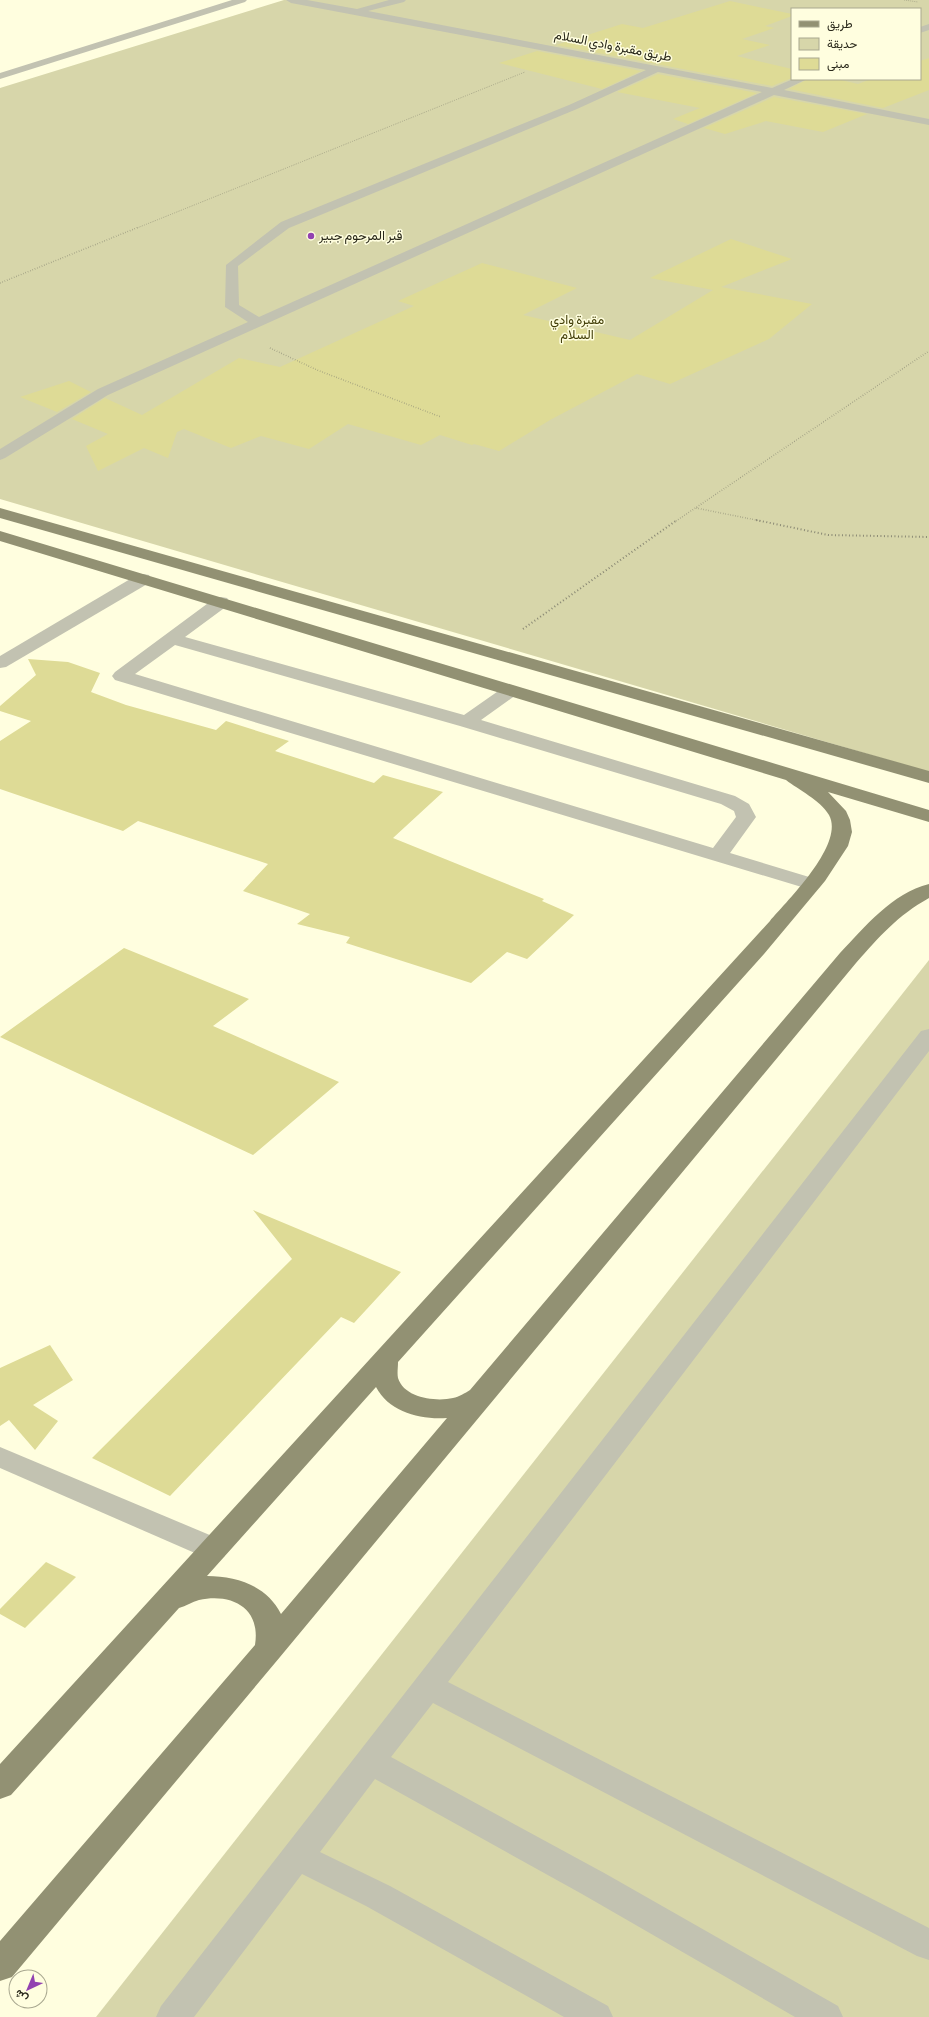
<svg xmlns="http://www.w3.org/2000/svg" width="929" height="2017" font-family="'Sofia Sans Condensed',Vazirmatn,sans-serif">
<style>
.green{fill:#d7d6aa;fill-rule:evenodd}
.building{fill:#dedb96}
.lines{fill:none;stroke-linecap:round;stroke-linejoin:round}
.path-far2{stroke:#8a8974;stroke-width:1;stroke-dasharray:0.5 1.5;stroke-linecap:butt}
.path-far1{stroke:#8a8974;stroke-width:1.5;stroke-dasharray:0.5 2;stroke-linecap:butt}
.path{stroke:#8a8974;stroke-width:2;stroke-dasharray:1 2.5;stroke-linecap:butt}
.minor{fill:#c2c2b1;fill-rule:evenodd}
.major{fill:#929173;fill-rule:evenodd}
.poi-dot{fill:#9242b1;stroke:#fffedf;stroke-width:1.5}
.labels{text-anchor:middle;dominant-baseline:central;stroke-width:3;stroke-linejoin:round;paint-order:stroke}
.far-street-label{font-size:13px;fill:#29281a;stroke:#fffedf}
.far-poi-label{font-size:13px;fill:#29281a;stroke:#fffedf;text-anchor:start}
.far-park-label{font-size:13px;fill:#433f09;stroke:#fffedf}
</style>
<rect width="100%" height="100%" fill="#fffedf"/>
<g class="green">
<path d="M284 0H929V772L0 499V88ZM792 9H920V79H792Z"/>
<path d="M929 960V2017H96Z"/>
</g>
<g class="building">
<path d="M730 1 792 14V16L765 26 774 28 742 39 770 45 737 56 792 69V78L772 86 556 45 622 24 643 28Z"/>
<path d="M537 51 641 71 602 89 499 63Z"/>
<path d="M929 58V90L883 108 789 89 808 79H837L858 84 871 79H920V61Z"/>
<path d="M658 74 757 93 688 124 673 119 700 108 617 92Z"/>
<path d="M774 97 867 114 823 132 766 121 725 134 704 128Z"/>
<path d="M731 239 792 259 721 287 812 304 769 339 670 384 637 374 550 420 499 451 474 444 472 445 440 435 421 445 348 424 309 449 261 436 231 448 184 429 177 432 168 458 144 448 98 471 86 446 108 434 72 419 105 398 142 415 239 358 280 367 414 306 398 301 482 263 577 288 523 315 630 340 713 290 650 278Z"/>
<path d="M69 381 91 392 57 412 20 397Z"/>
<path d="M28 659 68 662 100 673 91 692 126 705 216 730 226 721 289 741 275 751 374 783 383 775 443 792 393 838 544 899 542 901 574 915 527 959 507 952 471 983 346 943 350 937 297 924 310 914 243 891 268 864 138 821 123 831 0 789V741L31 721 0 711V706L36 675Z"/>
<path d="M124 948 249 999 213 1026 339 1082 253 1155 0 1037Z"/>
<path d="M253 1210 401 1272 354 1323 341 1317 170 1496 92 1458 292 1259Z"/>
<path d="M50 1345 73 1380 33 1405 58 1421 35 1450 9 1420 0 1426V1368Z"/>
<path d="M46 1562 76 1577 25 1628 0 1614V1609Z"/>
</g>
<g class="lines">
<g class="path-far2">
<path d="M904 0 918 2"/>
<path d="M137 228 525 72"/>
</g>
<g class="path-far1">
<path d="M0 283 139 227"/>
<path d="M270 348 317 370 441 417"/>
<path d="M696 508 761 521"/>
<path d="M676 521 929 351"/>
</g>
<g class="path">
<path d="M756 520 828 535 929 537"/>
<path d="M523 629 677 520"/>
</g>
<g class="minor">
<path d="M232 0H247L245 2 0 79V73Z"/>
<path d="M286 0H307L357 9 389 0H406L404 2 368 11 772 88 793 79H807L784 90 929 119V125L774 95 108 395 5 458 0 460V449L98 389 248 322 225 307 226 265 281 222 569 105 646 70 291 3ZM658 72 762 92 259 317 239 305 238 266 289 228 577 109Z"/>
<path d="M929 24V30L920 33V27Z"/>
<path d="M143 574 149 575 151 579 149 583 6 667 0 668V656L137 575Z"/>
<path d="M221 597 227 598 230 602 227 606 185 637 464 715 504 687 510 686 516 687 519 691 516 695 481 720 735 796 749 804 756 817 730 853 819 880 822 884 819 888 812 890 805 888 115 680 112 676 115 672 215 598ZM175 645 460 726 721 804 734 811 736 817 713 848 135 674Z"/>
<path d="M929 1029V1051L448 1682 929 1928V1960L917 1956 433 1703 391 1757 606 1874 838 2006 843 2017H795L582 1894 375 1779 320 1852 390 1886 608 2006 613 2017H564L366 1906 302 1874 194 2017H156L161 2006 921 1031Z"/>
<path d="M0 1447 224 1541 228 1549 224 1557 214 1560 204 1557 0 1468Z"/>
</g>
<g class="major">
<path d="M0 508 929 771V783L0 518Z"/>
<path d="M0 531 929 810V822L828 792 846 811 850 820 852 832 848 846 825 881 764 954 398 1362C398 1368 397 1373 398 1378 404 1398 436 1402 453 1398 459 1397 465 1393 470 1390L840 953C865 927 892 893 929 884V898C897 916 880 936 856 963L280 1657 12 1977 0 1981V1941L255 1645C261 1608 232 1593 199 1600 192 1602 186 1606 179 1608L11 1795 0 1799V1764L770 921C788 900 845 844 829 815 820 800 799 790 786 780L0 541ZM376 1387C389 1412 420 1420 447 1418L281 1614C267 1586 237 1576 207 1576Z"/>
</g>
</g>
<circle class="poi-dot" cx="311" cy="236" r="4"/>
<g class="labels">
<g class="far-street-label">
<text transform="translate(613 46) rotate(11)">طريق مقبرة وادي السلام</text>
</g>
<g class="far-poi-label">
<text x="319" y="236">قبر المرحوم جبير</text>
</g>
<g class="far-park-label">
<text x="577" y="320">مقبرة وادي<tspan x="577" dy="15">السلام</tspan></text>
</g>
</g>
<rect x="791" y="8" width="130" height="72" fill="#fffedf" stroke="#a9a890"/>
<rect x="799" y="21" width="20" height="6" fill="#929173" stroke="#a9a890"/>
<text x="827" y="28" font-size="12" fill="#29281a">طريق</text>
<rect x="799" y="38" width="20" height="12" fill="#d7d6aa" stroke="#a9a890"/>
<text x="827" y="48" font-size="12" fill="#29281a">حديقة</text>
<rect x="799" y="58" width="20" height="12" fill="#dedb96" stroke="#a9a890"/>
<text x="827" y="68" font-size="12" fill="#29281a">مبنى</text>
<g transform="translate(28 1989) rotate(224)"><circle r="19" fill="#fffedf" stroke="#a9a890"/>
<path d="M0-3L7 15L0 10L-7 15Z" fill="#9242b1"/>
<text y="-6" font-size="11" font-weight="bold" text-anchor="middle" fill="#29281a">ش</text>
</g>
</svg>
